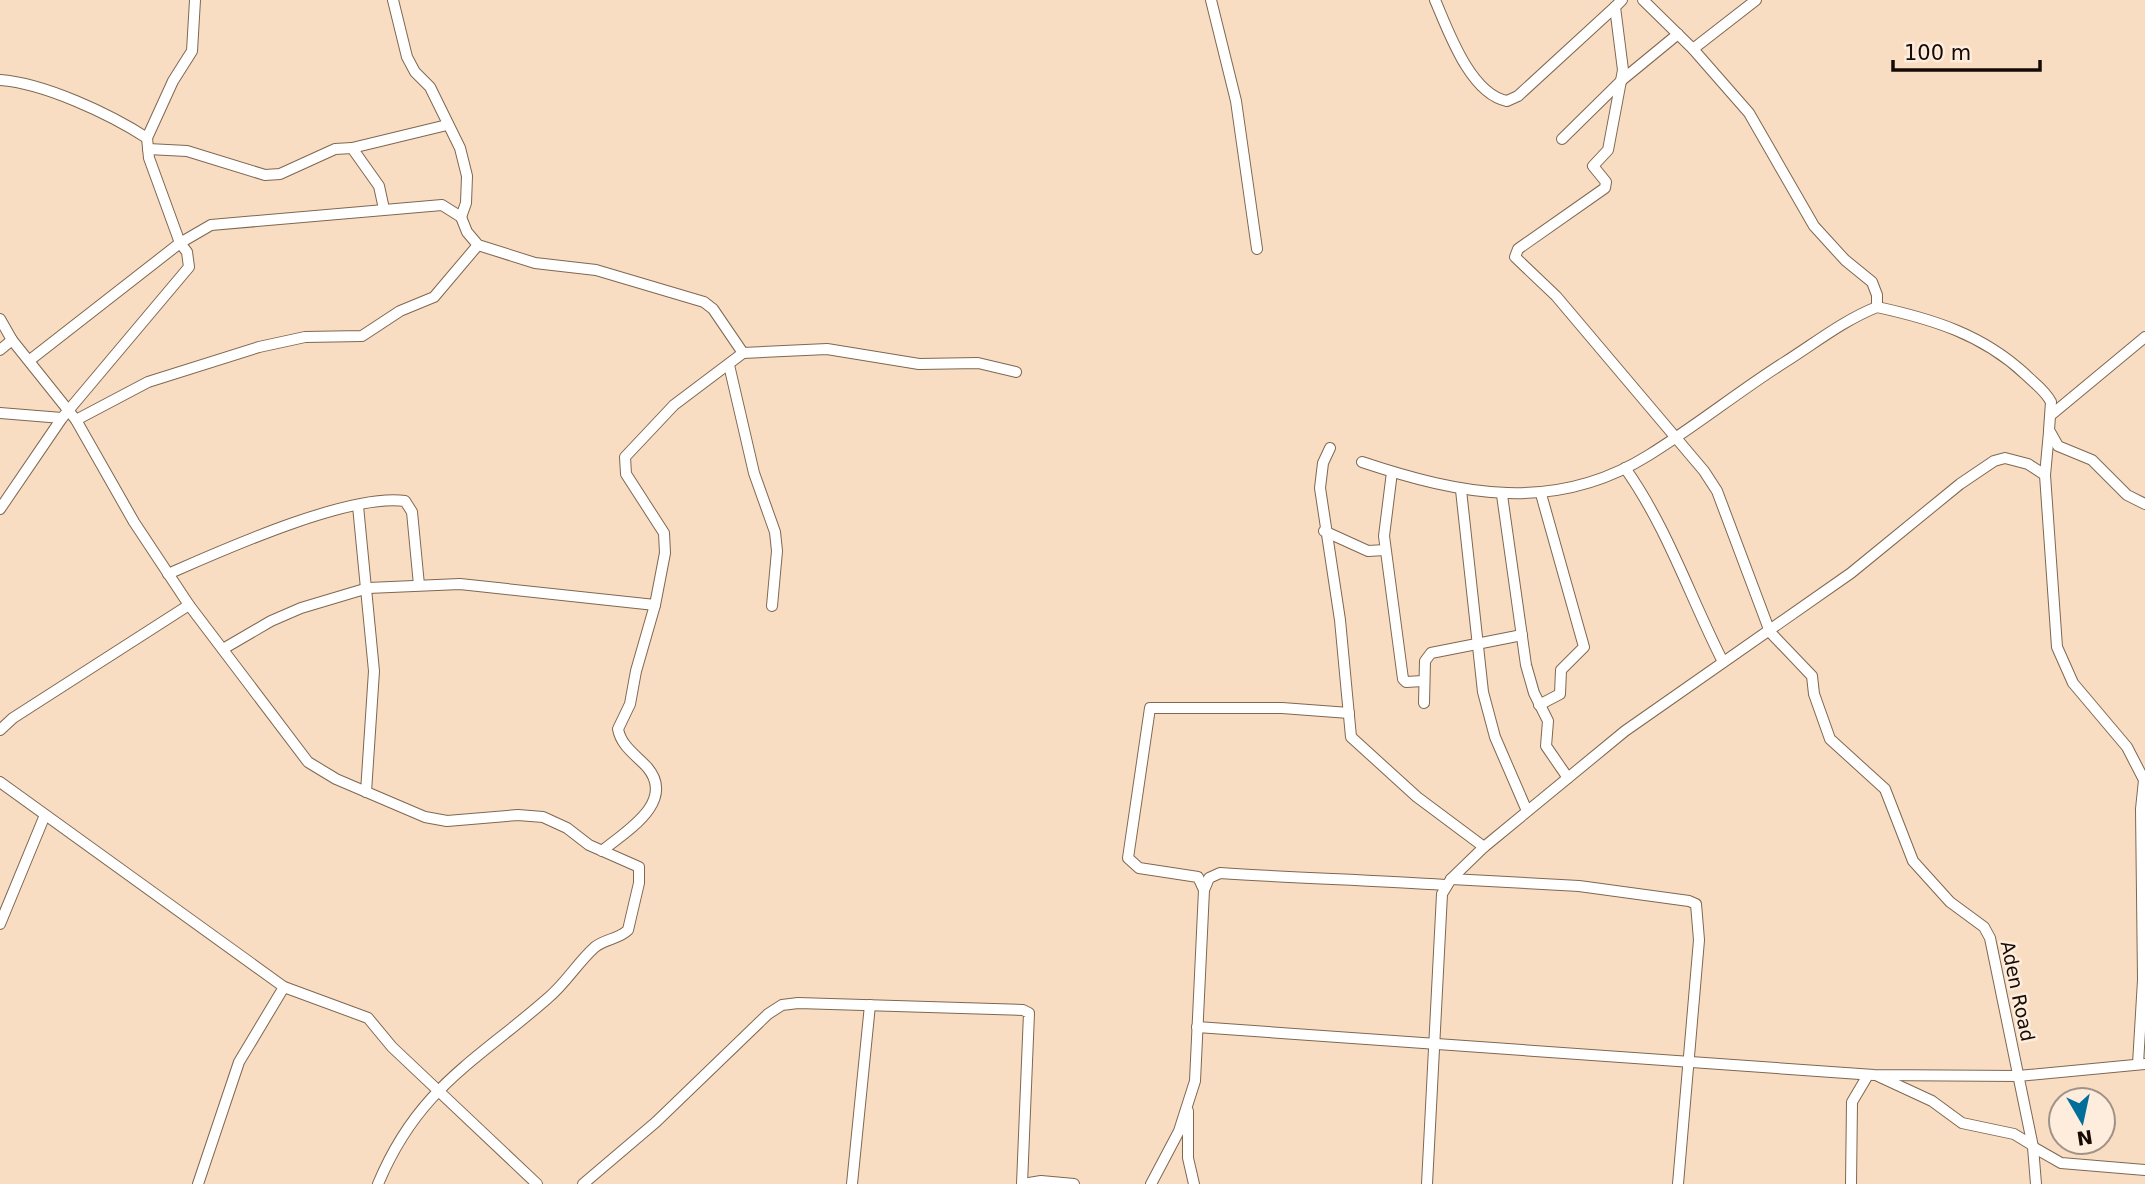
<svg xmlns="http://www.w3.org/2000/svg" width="2145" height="1184" font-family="'DejaVu Sans',sans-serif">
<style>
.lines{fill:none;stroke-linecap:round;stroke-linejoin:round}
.street-casing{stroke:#7f6750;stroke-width:12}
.street{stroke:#fff;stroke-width:10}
.labels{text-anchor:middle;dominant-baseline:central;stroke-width:5;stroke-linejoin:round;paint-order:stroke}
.street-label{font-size:19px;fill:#140b04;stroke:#feecdd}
</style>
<rect width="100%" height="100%" fill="#f9ddc3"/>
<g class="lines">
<defs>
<g id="street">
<path d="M393 0 407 57 415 72 430 87 460 148 467 176 466 203 461 217"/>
<path d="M1211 0 1236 101 1257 249"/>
<path d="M1435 0C1448 30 1470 94 1507 101L1518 96 1615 7"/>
<path d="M1622 0 1615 7 1623 70 1608 150 1593 166 1606 182 1605 188 1518 249 1515 257 1556 296 1704 471 1717 491 1770 632 1812 676 1814 694 1830 739 1885 789 1913 861 1950 902 1984 927 1990 938 2033 1147 2036 1184"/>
<path d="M1643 0 1693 49 1749 113 1814 226 1845 260 1872 282 1877 295V307"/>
<path d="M1693 49 1756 0"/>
<path d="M0 80C44 83 110 114 147 138"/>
<path d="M1562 139 1622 80 1678 34"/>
<path d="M352 148 447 125"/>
<path d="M148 149 187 151 265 175 280 174 335 149 352 148 379 186 384 209"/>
<path d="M0 319 12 340 76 420 134 522 189 605 308 762 336 779 425 817 447 821 518 815 543 817 567 828 589 845 639 867V883L628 930C619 939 605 939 595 947 578 962 566 983 548 998 475 1062 418 1088 378 1184"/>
<path d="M0 350 12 340"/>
<path d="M30 360 180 243 211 225 442 205 461 217 467 232 478 245 535 263 596 270 704 302 713 309 743 353 827 349 919 364 978 363 1016 372"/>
<path d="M729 365 754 473 775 532 777 551 772 606"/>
<path d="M0 413 62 418"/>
<path d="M2051 415 2145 337"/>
<path d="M76 420 148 382 259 347 305 337 362 336 400 311 434 297 478 245"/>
<path d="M2049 432 2045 475 2057 647 2073 683 2127 747 2144 780 2141 809 2143 980 2138 1064"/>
<path d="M1330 448 1323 463 1320 488 1340 620 1351 737 1417 797 1484 847"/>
<path d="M1362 462C1461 495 1555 514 1649 455 1696 426 1739 391 1785 362 1815 343 1844 320 1877 307 1932 319 1982 334 2025 374 2034 383 2045 390 2051 402L2049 430 2058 446 2092 460 2127 495 2145 504"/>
<path d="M1625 468C1667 527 1690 597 1723 662"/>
<path d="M1392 472 1384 536 1403 679 1406 682 1423 681"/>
<path d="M1461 490 1483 692 1495 737 1527 811"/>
<path d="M1502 495 1526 665 1534 693 1548 721 1546 746 1568 778"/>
<path d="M358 506 374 671 366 792"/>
<path d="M0 509 62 418 189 267 187 252 180 243 149 158 147 138 173 81 192 51 195 0"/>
<path d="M1324 531 1368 551 1385 550"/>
<path d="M168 574C223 550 349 493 405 501L412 512 419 585"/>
<path d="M223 649 271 621 301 608 368 588 460 584 655 605"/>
<path d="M1424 703 1425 661 1431 653 1522 635"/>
<path d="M1539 705 1560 694 1561 670 1584 647 1541 494"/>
<path d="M0 730 13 718 189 605"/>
<path d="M0 782 284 987 368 1018 392 1047 537 1184"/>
<path d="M602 851C625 832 677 802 647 767 636 755 621 746 618 729L630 704 636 671 655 605 665 553 664 533 626 474 625 457 674 405 743 353"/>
<path d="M1451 879 1579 886 1689 901 1696 904 1699 940 1678 1184"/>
<path d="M1204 890 1198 877 1139 868 1128 858 1150 708H1282L1349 713"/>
<path d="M0 924 45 815"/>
<path d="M1197 1027 1874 1075 2018 1076 2145 1064"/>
<path d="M1878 1076 1932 1101 1962 1123 2014 1134 2032 1145"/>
<path d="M1188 1111V1158L1194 1184"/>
<path d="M2033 1147 2061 1163 2145 1170"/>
<path d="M198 1184 239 1062 284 987"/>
<path d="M583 1184 656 1122 768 1014 782 1005 798 1003 1023 1010 1029 1013 1022 1184"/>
<path d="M852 1184 870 1005"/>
<path d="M1023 1184 1041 1181 1074 1184"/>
<path d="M1151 1184 1179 1131 1195 1081 1204 890 1209 878 1220 873C1295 878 1370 880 1445 885"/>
<path d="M1427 1184 1442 894 1451 879 1484 847 1625 731 1851 573 1960 484 1994 461 2005 458 2028 464 2045 475"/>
<path d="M1851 1184 1852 1102 1868 1075"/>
</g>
</defs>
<use href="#street" class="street-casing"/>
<use href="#street" class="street"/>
</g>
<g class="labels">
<g class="street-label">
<text transform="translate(2018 991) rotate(78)">Aden Road</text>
</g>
</g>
<g transform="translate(2082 1121) rotate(171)"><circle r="33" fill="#feecdd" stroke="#a09286" stroke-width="2"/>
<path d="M0-5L12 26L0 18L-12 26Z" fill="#046e9b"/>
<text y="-10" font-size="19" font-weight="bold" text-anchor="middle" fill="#140b04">N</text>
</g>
<path d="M1893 60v10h147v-10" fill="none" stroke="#140b04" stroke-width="3.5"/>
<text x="1904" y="60" font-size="21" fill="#140b04" stroke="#feecdd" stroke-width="5" paint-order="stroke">100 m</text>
</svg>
